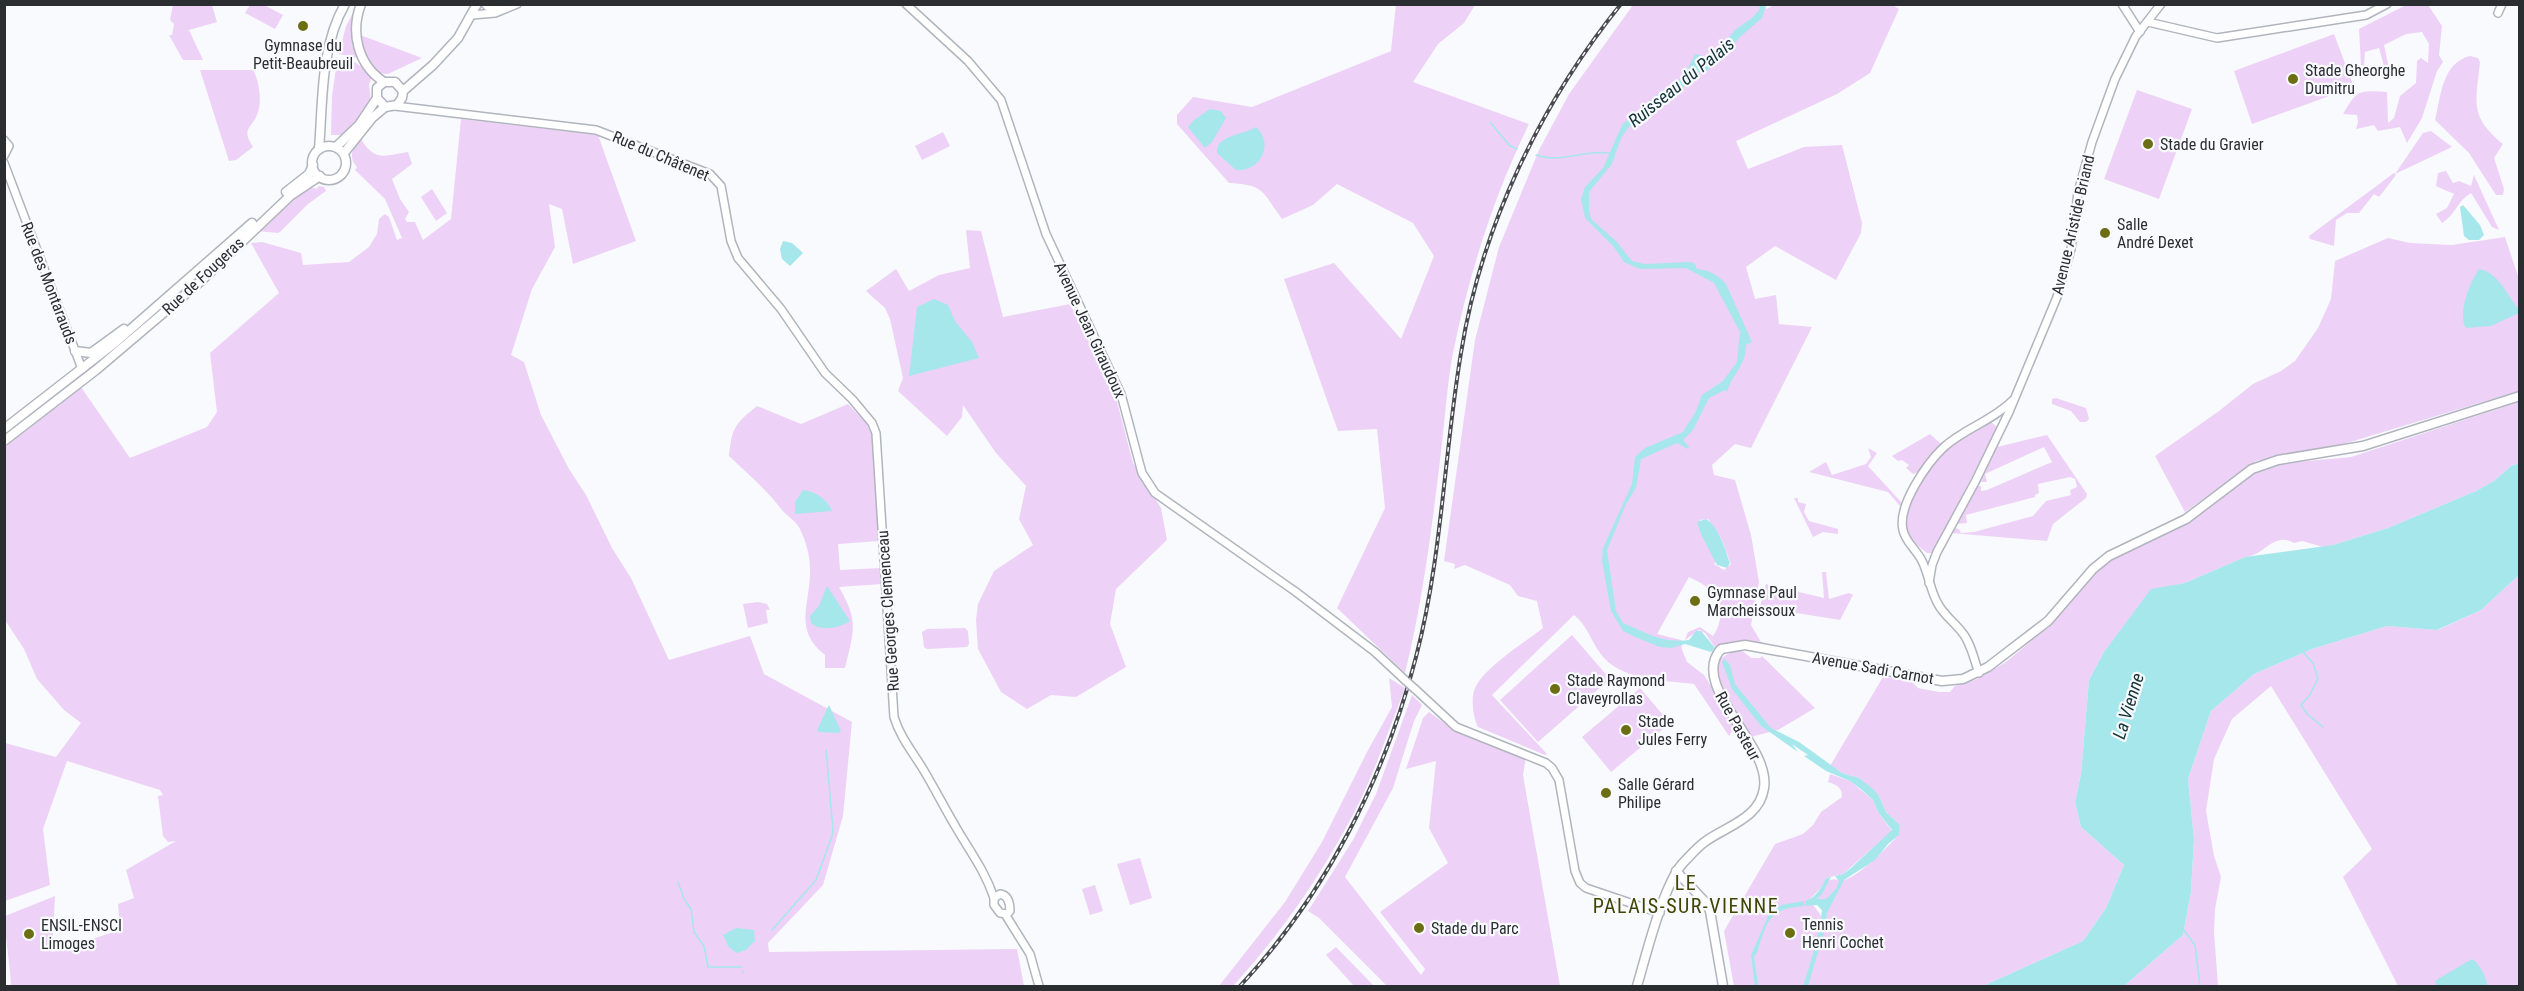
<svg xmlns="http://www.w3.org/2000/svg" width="2524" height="991" font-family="'Roboto Condensed',sans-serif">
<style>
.green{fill:#eed1f7;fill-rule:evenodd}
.water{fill:#a6e7eb}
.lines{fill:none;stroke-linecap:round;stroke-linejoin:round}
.stream{stroke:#a6e7eb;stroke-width:1.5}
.minor-casing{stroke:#b0b5bd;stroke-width:10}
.major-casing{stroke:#b0b5bd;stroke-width:11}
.minor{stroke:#fff;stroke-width:7}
.major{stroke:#fff;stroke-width:8}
.rail-casing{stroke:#494c4f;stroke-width:4}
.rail{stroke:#f8fafe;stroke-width:1.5;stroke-dasharray:4.5;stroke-linecap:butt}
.minor-bridge-casing{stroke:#b0b5bd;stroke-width:10;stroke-linecap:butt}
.minor-bridge{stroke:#fff;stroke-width:7}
.poi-dot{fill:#6b6e13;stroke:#f8fafe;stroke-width:2}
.labels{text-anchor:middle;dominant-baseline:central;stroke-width:4.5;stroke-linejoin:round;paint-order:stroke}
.poi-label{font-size:16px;fill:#2b2e31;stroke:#f8fafe;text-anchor:start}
.street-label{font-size:16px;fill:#2b2e31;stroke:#f8fafe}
.water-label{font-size:18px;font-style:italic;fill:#123335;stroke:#f8fafe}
.quarter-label{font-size:20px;letter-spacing:1.5px;fill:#414403;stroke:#f8fafe}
</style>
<rect width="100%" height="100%" fill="#f8fafe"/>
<g class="green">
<path d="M1396 4 1475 5 1464 23 1438 44 1413 82 1529 124C1494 195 1469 274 1453 353 1447 385 1445 419 1441 452 1432 527 1423 600 1405 673L1337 608 1385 508 1377 429 1338 431 1284 279 1334 263 1401 339 1434 256 1413 223 1337 184 1313 205 1282 219C1262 192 1266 185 1229 183L1177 124V115L1193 97 1252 107 1391 51Z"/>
<path d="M1763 4 1767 9 1775 4H1891L1899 9 1870 73 1837 94 1736 141 1748 169 1804 147 1842 145 1862 223 1861 233 1836 280 1775 246 1746 267 1755 299 1776 295 1779 324 1812 327 1751 448 1735 444 1712 465 1714 475 1735 480 1751 535 1759 582 1751 625 1761 642 1770 645C1751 642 1733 638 1716 649L1705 633 1699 630 1685 640 1688 632 1700 627 1713 636C1723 622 1724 601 1709 589 1704 584 1695 580 1689 577L1657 634 1681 640 1682 650 1687 662 1704 675 1736 725 1729 736 1694 684C1663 680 1620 681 1600 653 1590 639 1587 625 1574 615L1492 695 1547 754 1545 755 1478 727C1473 718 1470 696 1476 686 1488 665 1524 643 1543 628L1537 601 1518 596 1510 585 1465 565 1454 569 1455 564 1444 561 1475 340 1499 247 1539 150 1569 94 1633 5ZM1708 519 1721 538 1731 564 1724 570 1714 564 1716 562 1700 520Z"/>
<path d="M2408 4 2428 5 2442 26 2439 55 2443 62 2437 71 2422 118 2407 143 2400 127 2378 131 2374 125 2356 129 2358 122 2357 115 2343 114C2357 90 2358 90 2387 92L2388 123 2394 118 2400 96 2416 83 2417 61 2421 58 2428 63 2429 44 2422 32 2406 34 2384 45 2391 78 2388 81 2379 48 2365 52 2364 66 2361 65 2359 29Z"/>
<path d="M173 5H212L217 22 189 30 203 60H183L169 35H172L174 24 170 20Z"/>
<path d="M264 5 283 15 275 29 245 13 250 5Z"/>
<path d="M357 5 359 58 339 54 346 26Z"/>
<path d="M2334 34 2354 87 2252 124 2234 71Z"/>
<path d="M360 35 422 58 388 74C369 75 362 51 360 35Z"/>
<path d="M2470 56 2478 58 2480 62C2476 103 2469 116 2503 144L2494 158 2504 189 2503 195H2496L2469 153 2435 120C2441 96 2442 63 2470 56Z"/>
<path d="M342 58 355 62 372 76 369 85 371 101 362 115 343 135H331L332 96 337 61Z"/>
<path d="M200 70H253C259 80 262 100 258 112 253 129 240 126 253 147L236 160 229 161Z"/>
<path d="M2137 90 2192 109 2159 199 2104 179Z"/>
<path d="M461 119 598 135 636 241 573 264 562 209 549 204 555 247 532 289 511 355 524 362 541 415 569 469 586 495 612 548 631 578 669 660 750 636 764 674 852 722 843 816 823 885 768 943 769 952 1017 949 1024 986H11C10 962 5 940 5 916L55 896 52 952 120 930 118 904 134 898 126 870 176 841 168 842 163 836 158 796 163 795 160 790 67 761 43 829 50 885 5 901V743L56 757 81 723 64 710 37 679 24 649 5 620V447L81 387 130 458 207 427 217 412 210 353 279 293 251 243 262 242 301 253 303 265 349 262 369 247 377 234 379 219 385 214 389 217 397 240 402 238 385 199 355 170 357 167C348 158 352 147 361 139 375 163 387 155 408 152L412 164 392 179 400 199 409 212 405 219 407 222H415L423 240 451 219Z"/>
<path d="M2431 131 2452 147 2395 174 2423 133Z"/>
<path d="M943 132 950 146 922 160 915 146Z"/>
<path d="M2446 171 2453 183 2459 181 2471 186 2474 175 2499 230 2492 227 2471 193C2458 200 2455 215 2442 223L2436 214 2447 208 2454 194 2436 186 2438 173Z"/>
<path d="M2394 173 2396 175 2379 197 2374 194 2359 213H2347L2336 220 2334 246 2310 239 2309 236Z"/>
<path d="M319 186 324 187 326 191 308 204 281 231 278 233 258 231 287 202 310 187 316 189Z"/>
<path d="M432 189 447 213 436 221 421 197Z"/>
<path d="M966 230 981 231 1003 317 1070 304 1115 394 1133 463 1161 508 1167 540 1116 589 1110 624 1126 667 1076 697 1051 695 1027 709 1001 692 978 649 976 620 978 604 994 571 1033 545 1019 519 1026 486 996 453 963 405 962 417 947 436 898 391 903 378 890 319 885 308 866 291 896 269 909 291 939 275 970 268Z"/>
<path d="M2505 237 2519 279V391L2347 443 2256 461 2185 512 2155 456 2219 411 2253 384 2281 371 2295 361 2318 328 2331 299 2335 261 2388 238 2410 243 2452 245Z"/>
<path d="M2056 398 2086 408 2089 419 2086 422H2080L2071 411 2052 404V399Z"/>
<path d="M2519 402V463L2511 466 2494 481 2476 491 2388 528 2333 545 2323 547 2302 541 2294 543C2274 531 2264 556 2245 557L2185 583 2151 590 2104 652 2089 680 2081 774 2075 802 2081 827 2124 865 2106 908 2083 941 1983 986H1734L1724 931 1775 844 1803 834 1813 825 1821 812 1842 797C1842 787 1837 785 1828 782L1830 774 1850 781 1873 800 1878 812 1892 831 1843 874 1826 878 1823 886 1809 900 1820 914 1824 928 1827 913 1817 899C1823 894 1824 883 1830 880 1834 878 1839 881 1844 880 1858 877 1885 849 1895 839 1898 836 1899 829 1900 825L1886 812 1879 796 1859 778 1842 773 1830 766 1883 677 1910 680 1918 688 1939 692H1950L1955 686 1975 680 2006 662 2047 628 2099 570 2116 557 2155 536 2261 469 2276 464 2351 457Z"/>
<path d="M848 404 867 424 873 438 879 541 838 544 840 570 881 568 882 584 839 587C859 622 854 630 845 668H825V655C792 629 811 603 810 569 810 555 806 542 800 529 796 521 787 516 781 509 766 489 747 473 729 456 732 427 735 424 757 406L801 424Z"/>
<path d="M1991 422 1997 427 1933 553H1927C1921 548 1911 541 1908 534 1898 514 1926 469 1940 455 1955 441 1974 432 1991 422Z"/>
<path d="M1930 434 1941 444 1918 472 1913 474 1906 468 1909 465 1902 460 1898 461 1892 456Z"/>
<path d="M2047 435 2087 494 2086 498 2053 524 2047 541 1951 533 1955 528 1959 529 1961 533 1974 532 2033 516 2046 501 2071 495 2070 490 2077 487 2075 479 2070 477 2038 484 2039 493 2035 495V497L1966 515 1967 523 1957 524 1978 486H1981V491L1987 490 2052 462 2044 447 1985 474 1987 482H1981V481L1997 447Z"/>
<path d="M1868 448 1877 453 1868 466 1902 503 1900 506 1888 492 1809 472 1826 462 1832 475 1866 464 1871 457Z"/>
<path d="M1794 498H1798V502L1806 504 1804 512 1809 521 1838 529V534L1823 532 1813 537Z"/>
<path d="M1822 572H1826L1829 599 1849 593 1853 595 1840 620 1760 607 1766 584 1824 598Z"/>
<path d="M2519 575V986H2398L2343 877 2372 849 2271 686 2232 719 2214 759 2206 811 2214 856 2221 877 2215 909 2214 932 2218 986H2124L2183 935 2191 892 2194 839 2188 779 2211 711 2254 674 2312 649 2387 626 2438 630 2481 610Z"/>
<path d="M758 602 767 604 770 610H766L768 623 748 628 743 604Z"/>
<path d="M965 628 968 631 969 644 967 647 927 649 924 647 922 632 927 629Z"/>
<path d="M1572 635 1610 679 1538 742 1500 700Z"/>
<path d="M1738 650 1744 652 1751 658H1760L1762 656 1815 708 1778 730 1750 737C1742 722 1719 691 1716 677 1712 662 1725 654 1738 650Z"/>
<path d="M1389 678 1405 688C1389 729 1375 772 1355 811 1322 874 1281 934 1233 986H1219L1285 902 1322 842 1367 752 1392 707Z"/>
<path d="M1640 688 1670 723 1611 772 1582 737Z"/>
<path d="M1412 695 1422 705 1414 721 1393 788 1345 877 1421 975 1425 969 1380 912 1448 863 1429 828 1436 761 1406 769 1423 718 1429 712 1451 728 1526 757 1523 775 1560 986H1387L1319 918 1308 911 1353 840 1376 794Z"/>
<path d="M1140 858 1152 898 1130 905 1117 864Z"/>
<path d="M1095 885 1103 911 1090 915 1082 889Z"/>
<path d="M1336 947 1374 986H1354L1326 955Z"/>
</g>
<g class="water">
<path d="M1759 5H1766L1762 18 1740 37 1722 58 1707 71 1691 74 1685 86 1667 96 1629 127 1621 138 1612 164 1589 192V210L1591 219 1616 241 1632 261 1644 264 1691 262 1695 264 1697 269C1709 270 1718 275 1726 284L1752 342 1746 345C1747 364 1731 376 1727 392L1725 390 1709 398 1693 430 1683 440 1689 447 1688 449 1677 443 1641 459 1636 488 1626 504 1607 550 1616 611 1623 623C1645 632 1662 644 1689 640L1696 631H1701L1715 648 1711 652 1685 644 1671 648 1660 647 1633 636 1623 631 1611 611 1602 561 1603 548 1632 484 1635 457 1645 448 1683 432 1696 411 1702 395 1723 381 1737 362 1740 332 1714 283 1686 268 1640 269 1624 262 1614 247 1585 218 1581 199 1585 187 1603 168 1622 125 1663 90 1680 79 1689 67 1695 54 1712 58 1735 30 1752 18 1760 9Z"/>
<path d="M1210 109 1221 111 1226 118 1212 142 1205 148 1188 127 1194 120Z"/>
<path d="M1256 127C1275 144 1260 172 1236 170L1217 153C1215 135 1244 135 1256 127Z"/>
<path d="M2463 205 2480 225 2484 235 2479 240H2469L2464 236 2460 207Z"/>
<path d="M783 241 792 243 803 253 790 266 782 259 780 249Z"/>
<path d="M2479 269C2498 272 2508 296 2519 310V313L2491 326 2466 328C2457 314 2470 282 2479 269Z"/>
<path d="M934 299 948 305 955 321 972 342 979 358 909 376 917 307Z"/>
<path d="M2519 463V575L2481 610 2437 630 2387 626 2312 649 2254 674 2211 711 2188 779 2194 839 2191 892 2183 935 2124 986H1983L2083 941 2106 908 2124 865 2081 827 2075 802 2081 774 2089 680 2104 652 2151 589 2185 583 2245 557 2333 545 2388 528 2476 491 2494 481 2511 466Z"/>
<path d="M803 490C815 491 828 500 832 511L795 514V502Z"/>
<path d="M1706 519C1719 527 1725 549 1730 563L1727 568 1717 565 1701 534 1697 522Z"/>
<path d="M827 586 850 621C840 628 820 632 811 623L810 616 819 606Z"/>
<path d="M1725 659 1730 665 1735 684 1771 728 1799 742 1842 773 1859 778 1873 789 1879 796 1886 812 1900 825 1899 835 1888 844 1875 860 1844 880 1827 913 1825 929 1808 986H1803C1811 962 1819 936 1822 910L1817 905 1805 906V901C1816 898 1822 887 1826 878L1831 877C1827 883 1824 894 1817 899H1826L1836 889 1839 881 1835 876 1843 874 1851 868 1892 830 1878 812 1873 800 1862 790 1850 781 1826 771 1804 756 1808 755 1792 744 1798 752 1761 726 1732 689 1722 662Z"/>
<path d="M829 705 841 731 839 733 819 732 817 730Z"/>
<path d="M1804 901V906C1775 909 1769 914 1760 943 1758 949 1759 951 1754 956L1758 986H1755L1751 955 1770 912 1781 905Z"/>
<path d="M736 928 754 930 755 941 746 950 736 953 728 946 723 935Z"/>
<path d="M2472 959C2479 963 2487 978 2487 986H2437L2435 982 2438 979Z"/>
</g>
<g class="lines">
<g class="stream">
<path d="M1490 122 1509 145 1517 149"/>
<path d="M1536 155C1560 164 1584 149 1609 153"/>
<path d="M2303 652 2313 663 2318 679 2309 696 2301 705 2307 714 2323 727"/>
<path d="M678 882 684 899 691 909 694 932 704 946 708 967H742"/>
<path d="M2183 929 2195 945 2200 986"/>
<path d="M772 930 816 880 832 836 833 830 826 750"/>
<path d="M743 971V973"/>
</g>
<defs>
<g id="minor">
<path d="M485 4 489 8 500 9"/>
<path d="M906 4 968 61 1001 100 1046 234 1121 394 1142 473 1155 493 1296 592 1375 652 1406 681"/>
<path d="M2122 4 2140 32"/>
<path d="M2498 13 2502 4"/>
<path d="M472 15 495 13 517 4"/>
<path d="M2148 22 2217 38 2366 15 2387 4"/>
<path d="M395 106 596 130 710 174 721 186 731 241 738 258 781 309 825 373 852 399 872 423 876 433 894 717C900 737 912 751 923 769 935 789 945 809 957 829 971 853 985 871 994 898"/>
<path d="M4 140 9 146 4 156"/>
<path d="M4 163 82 369"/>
<path d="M1929 583 1932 565 1937 552 1975 482 2009 412 2057 297 2071 249 2078 192 2092 142 2115 79 2136 36 2161 4"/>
<path d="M1979 673C1974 660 1971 642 1961 631 1953 621 1944 615 1938 604 1930 590 1929 575 1922 561 1917 550 1905 542 1903 530 1897 506 1927 463 1944 447 1965 428 1992 421 2012 401"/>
<path d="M1415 689 1456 727 1546 763 1552 768 1559 780 1575 871 1580 883 1586 888 1660 913"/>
<path d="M1000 894C1008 895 1010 903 1010 911L1007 914 1000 913 994 905V898Z"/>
<path d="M1005 914 1030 954 1039 986"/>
</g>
<g id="major">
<path d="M361 4C350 33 358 65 384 82"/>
<path d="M403 91 395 82H384L377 88V98L385 107 397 105 402 98 403 91 433 65 458 38 477 4"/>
<circle cx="329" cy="163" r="17"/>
<path d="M336 147 359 125 377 98"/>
<path d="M319 149C323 101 320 48 345 4"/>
<path d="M344 153 372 118 385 107"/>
<path d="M286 192 309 174 313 165"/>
<path d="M75 351 91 353 124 329"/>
<path d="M4 429 116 342 252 223"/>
<path d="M4 441 96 370 201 281 290 196 320 176"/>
<path d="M1676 871 1707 904 1710 911 1723 986"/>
<path d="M1637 986C1646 956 1663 885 1683 863 1690 856 1697 847 1706 841 1727 826 1760 818 1764 788 1771 744 1688 686 1721 649L1745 645 1942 681 1963 679 1988 667 2048 621 2093 569 2109 556 2186 519 2252 469 2278 460 2363 446 2520 396"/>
</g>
</defs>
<use href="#minor" class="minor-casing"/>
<use href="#major" class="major-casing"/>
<use href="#minor" class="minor"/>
<use href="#major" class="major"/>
<defs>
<path id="rail" d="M1240 986C1325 895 1385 778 1416 657 1442 558 1444 454 1461 353 1481 227 1541 103 1621 4"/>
</defs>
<use href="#rail" class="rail-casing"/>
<use href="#rail" class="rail"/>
<defs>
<path id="minor-bridge" d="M1406 681 1415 689"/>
</defs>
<use href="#minor-bridge" class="minor-bridge-casing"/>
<use href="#minor-bridge" class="minor-bridge"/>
</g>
<g class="poi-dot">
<circle cx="303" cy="26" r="6"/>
<circle cx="2293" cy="79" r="6"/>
<circle cx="2148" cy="144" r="6"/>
<circle cx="2105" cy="233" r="6"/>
<circle cx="1695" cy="601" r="6"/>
<circle cx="1555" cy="689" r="6"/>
<circle cx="1626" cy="730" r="6"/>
<circle cx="1606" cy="793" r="6"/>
<circle cx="1419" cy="928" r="6"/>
<circle cx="1790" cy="933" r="6"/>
<circle cx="29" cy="934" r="6"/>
</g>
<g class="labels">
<g class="poi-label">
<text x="303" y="45" text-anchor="middle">Gymnase du<tspan x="303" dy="18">Petit-Beaubreuil</tspan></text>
<text x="2305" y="70">Stade Gheorghe<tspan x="2305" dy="18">Dumitru</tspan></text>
<text x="2160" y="144">Stade du Gravier</text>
<text x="2117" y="224">Salle<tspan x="2117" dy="18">André Dexet</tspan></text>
<text x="1707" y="592">Gymnase Paul<tspan x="1707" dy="18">Marcheissoux</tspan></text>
<text x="1567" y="680">Stade Raymond<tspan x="1567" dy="18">Claveyrollas</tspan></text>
<text x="1638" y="721">Stade<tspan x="1638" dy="18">Jules Ferry</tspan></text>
<text x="1618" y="784">Salle Gérard<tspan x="1618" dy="18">Philipe</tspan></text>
<text x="1802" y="924">Tennis<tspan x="1802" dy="18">Henri Cochet</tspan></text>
<text x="41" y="925">ENSIL-ENSCI<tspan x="41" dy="18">Limoges</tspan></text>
<text x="1431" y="928">Stade du Parc</text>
</g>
<g class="street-label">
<text transform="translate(661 156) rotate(23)">Rue du Châtenet</text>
<text transform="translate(2073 225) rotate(-77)">Avenue Aristide Briand</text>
<text transform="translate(203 276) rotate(-43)">Rue de Fougeras</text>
<text transform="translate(49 283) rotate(69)">Rue des Montarauds</text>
<text transform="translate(1090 330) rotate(65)">Avenue Jean Giraudoux</text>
<text transform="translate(888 611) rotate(-94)">Rue Georges Clemenceau</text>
<text transform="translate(1873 668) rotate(10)">Avenue Sadi Carnot</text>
<text transform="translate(1738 726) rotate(61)">Rue Pasteur</text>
</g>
<g class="water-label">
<text transform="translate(1681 82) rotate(-39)">Ruisseau du Palais</text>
<text transform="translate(2128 706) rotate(-73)">La Vienne</text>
</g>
<g class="quarter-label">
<text x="1686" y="883">LE<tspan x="1686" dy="23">PALAIS-SUR-VIENNE</tspan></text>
</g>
</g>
<rect width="2524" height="991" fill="none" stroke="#2b2e31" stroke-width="12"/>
</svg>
